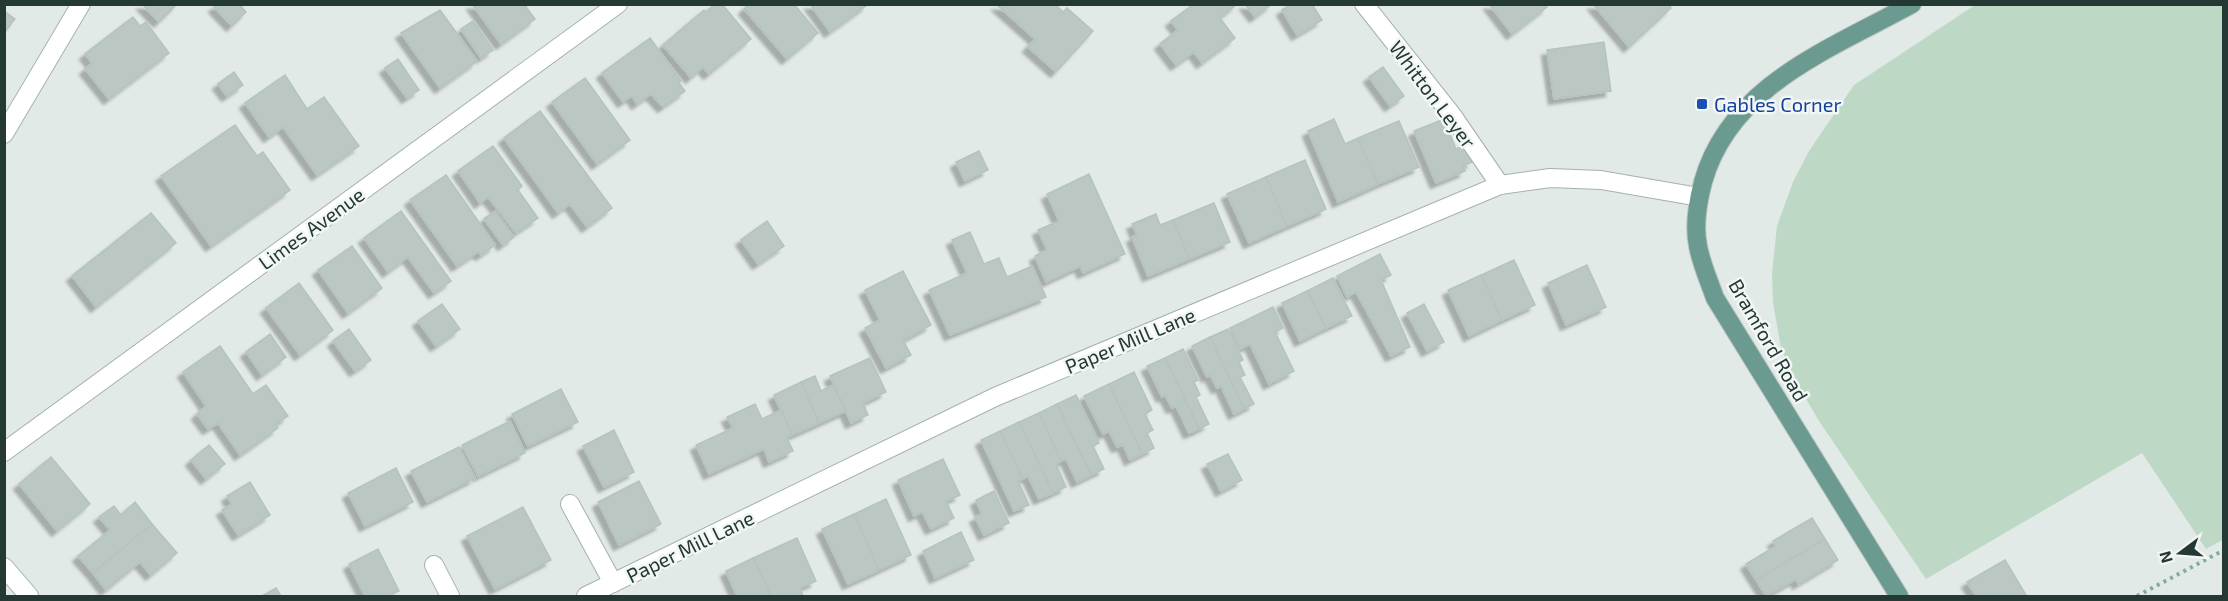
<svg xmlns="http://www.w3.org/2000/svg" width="2228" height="601" font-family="'Exo 2',sans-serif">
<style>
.green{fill:#bdd9c6}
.building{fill:#bac7c3;stroke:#b5c3be;stroke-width:1.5;filter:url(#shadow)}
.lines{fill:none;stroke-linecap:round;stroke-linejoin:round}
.minor-casing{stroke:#a5b1ae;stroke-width:20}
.major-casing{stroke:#bdc4c2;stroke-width:20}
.path{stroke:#86aaa0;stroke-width:4;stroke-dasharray:3 4.5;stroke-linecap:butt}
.minor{stroke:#fff;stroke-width:18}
.major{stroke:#6b9a91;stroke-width:18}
.transit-dot{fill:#1a4fb4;stroke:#f2f7f5;stroke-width:2}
.labels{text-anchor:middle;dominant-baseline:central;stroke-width:5;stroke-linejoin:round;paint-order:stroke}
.street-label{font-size:20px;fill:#243934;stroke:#f2f7f5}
.transit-label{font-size:20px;fill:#164399;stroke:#f2f7f5;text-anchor:start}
</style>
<defs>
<filter id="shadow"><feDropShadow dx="-5.5" dy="5.5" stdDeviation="1.5" flood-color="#0004"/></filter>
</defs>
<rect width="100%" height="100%" fill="#e2eae7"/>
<path class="green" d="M1975 5H2223L2224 539 2206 549 2142 453 1926 579 1819 421 1796 382 1781 348 1773 303 1772 273 1777 226 1793 182 1809 151 1854 85Z"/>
<g class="building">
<path d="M142 4H177L159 22Z"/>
<path d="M217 4H239L246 12 232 26 214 7Z"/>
<path d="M472 4H524L535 19 501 44Z"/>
<path d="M715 4H722L751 39 709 74 703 67 691 78 663 45 704 10 706 12Z"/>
<path d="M749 4H794L818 33 787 59 744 9Z"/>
<path d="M810 4H867V5L830 32Z"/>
<path d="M1055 4 1063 12 1067 8 1093 31 1056 72 1028 47 1035 39 997 5Z"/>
<path d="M1194 4H1237L1220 18 1235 38 1202 63 1194 52 1176 65 1160 44 1178 30 1171 21Z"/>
<path d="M1245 4H1272L1255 17Z"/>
<path d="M1291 4H1312L1322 20 1297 35 1282 10Z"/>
<path d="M1489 4H1545L1547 7 1512 34Z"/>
<path d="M1593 4H1668L1671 8 1629 47Z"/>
<path d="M440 10 477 61 440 88 401 33Z"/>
<path d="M4 11 15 19 4 33Z"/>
<path d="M133 17 140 26 146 22 169 53 109 99 85 69 92 63 85 54Z"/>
<path d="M473 21 493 50 481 58 461 29Z"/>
<path d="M650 38 681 81 679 83 685 91 663 107 651 94 637 104 632 96 623 102 602 73Z"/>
<path d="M1604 42 1611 91 1554 99 1547 50Z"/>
<path d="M398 59 419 90 407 98 385 68Z"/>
<path d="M1383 67 1404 96 1390 106 1369 77Z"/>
<path d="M234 72 243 85 227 96 218 84Z"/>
<path d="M285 75 307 109 324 97 359 146 317 175 283 127 269 137 245 103Z"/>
<path d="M585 78 630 140 597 164 552 102Z"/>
<path d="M540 111 612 208 587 227 570 204 558 213 504 138Z"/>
<path d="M1334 119 1345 144 1358 138 1378 184 1338 202 1308 131Z"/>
<path d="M1444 119 1456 149 1465 145 1472 162 1463 166 1465 171 1436 183 1414 131Z"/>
<path d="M1399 121 1419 167 1378 184 1358 138Z"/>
<path d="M235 125 257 156 263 152 290 190 211 246 161 176Z"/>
<path d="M493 146 522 186 518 190 538 218 516 233 488 197 480 203 458 171Z"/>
<path d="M979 151 988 170 965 181 956 162Z"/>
<path d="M1305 160 1326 209 1287 226 1266 177Z"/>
<path d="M1089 174 1125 254 1083 273 1080 266 1046 282 1035 256 1047 250 1038 230 1059 221 1047 194Z"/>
<path d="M446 175 495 245 481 255 478 252 457 266 410 200Z"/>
<path d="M1266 177 1287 226 1249 243 1227 194Z"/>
<path d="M1214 203 1230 242 1189 259 1173 220Z"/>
<path d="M401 211 451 281 434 293 408 257 388 272 364 238Z"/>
<path d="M495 211 514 237 503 245 484 219Z"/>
<path d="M151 213 176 243 96 307 72 276Z"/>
<path d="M1156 214 1160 225 1173 220 1189 259 1148 276 1132 237 1137 235 1132 224Z"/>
<path d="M767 221 784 246 758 264 741 240Z"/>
<path d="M970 232 984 264 999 258 1007 277 1032 266 1046 297 950 335 929 290 967 273 952 240Z"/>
<path d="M352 246 382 288 348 313 318 270Z"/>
<path d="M1380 254 1391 275 1381 280 1410 347 1391 356 1356 292 1347 297 1337 276Z"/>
<path d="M1514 260 1535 305 1502 320 1481 275Z"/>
<path d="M1587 265 1606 307 1566 325 1548 283Z"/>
<path d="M903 271 931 325 903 340 911 355 886 368 865 328 880 320 865 290Z"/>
<path d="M1481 275 1502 320 1469 336 1448 290Z"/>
<path d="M1333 278 1352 316 1326 328 1307 291Z"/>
<path d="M299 283 333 330 300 355 266 308Z"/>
<path d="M1307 291 1326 328 1300 341 1282 303Z"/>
<path d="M442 304 460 329 436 346 418 321Z"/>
<path d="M1424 304 1444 342 1427 351 1407 313Z"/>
<path d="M1273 307 1283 328 1275 332 1294 371 1269 384 1250 344 1240 349 1230 328Z"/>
<path d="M349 329 371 360 355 371 333 341Z"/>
<path d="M1228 329 1243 360 1239 362 1245 375 1240 377 1254 404 1244 409 1210 337Z"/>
<path d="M270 334 286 357 262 375 246 352Z"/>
<path d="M1210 337 1244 409 1234 414 1221 386 1217 388 1210 375 1207 377 1192 346Z"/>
<path d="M220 346 253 394 266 385 288 416 275 425 278 428 240 455 218 423 208 429 197 414 206 406 183 372Z"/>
<path d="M1183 349 1198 380 1194 382 1200 395 1196 397 1209 424 1199 429 1165 358Z"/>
<path d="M870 358 886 392 863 403 868 415 851 423 830 376Z"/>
<path d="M1165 358 1199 429 1189 433 1176 406 1172 408 1165 395 1162 397 1147 366Z"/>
<path d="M1134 372 1152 410 1145 414 1153 430 1147 433 1154 448 1142 454 1109 384Z"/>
<path d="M815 376 821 391 833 385 846 411 819 423 801 382Z"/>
<path d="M801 382 819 423 792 435 774 395Z"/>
<path d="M1109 384 1142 454 1130 460 1123 445 1117 447 1109 431 1103 434 1084 396Z"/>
<path d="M561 389 578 422 528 446 512 414Z"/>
<path d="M1076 395 1099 443 1093 446 1104 469 1091 475 1057 404Z"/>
<path d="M755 404 762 419 781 410 792 435 787 438 793 451 769 462 764 449 709 474 696 445 733 428 727 417Z"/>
<path d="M1057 404 1091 475 1077 482 1066 459 1061 461 1039 413Z"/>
<path d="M1039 413 1061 461 1056 464 1066 487 1053 493 1019 422Z"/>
<path d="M510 421 525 453 478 476 462 445Z"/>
<path d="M1019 422 1053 493 1039 499 1028 476 1023 479 1000 431Z"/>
<path d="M614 430 634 472 604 487 583 446Z"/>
<path d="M1000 431 1023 479 1018 481 1029 505 1014 511 981 440Z"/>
<path d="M209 445 225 464 206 479 191 460Z"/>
<path d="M459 447 475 478 427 502 411 471Z"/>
<path d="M1228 454 1242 480 1221 491 1207 464Z"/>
<path d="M51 457 90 504 57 531 19 484Z"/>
<path d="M943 459 960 495 946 501 954 518 931 529 922 512 914 516 898 480Z"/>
<path d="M396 468 413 502 365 526 348 493Z"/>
<path d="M639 481 661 524 619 545 598 502Z"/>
<path d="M250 482 270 515 238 535 222 510 232 504 227 496Z"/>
<path d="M994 491 1009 523 984 535 975 517 982 514 976 500Z"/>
<path d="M886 499 911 555 879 570 854 514Z"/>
<path d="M135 502 152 524 93 573 78 556 110 530 99 517 114 506 121 515Z"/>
<path d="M523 507 551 560 495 589 467 536Z"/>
<path d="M854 514 879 570 848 584 822 529Z"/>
<path d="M1812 518 1825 539 1756 580 1746 564 1776 546 1773 541Z"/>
<path d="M152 524 177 553 151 575 140 562 106 590 93 573Z"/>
<path d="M961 532 974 560 935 578 923 551Z"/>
<path d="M797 538 816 581 800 588 803 596H771L753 558Z"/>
<path d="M1825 539 1838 560 1798 584 1796 579 1766 596 1756 580Z"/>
<path d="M378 549 399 591 388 596H365L349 564Z"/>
<path d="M753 558 771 596H737L726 571Z"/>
<path d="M2005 560 2026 595 1976 596 1967 582Z"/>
<path d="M276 588 281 596H262Z"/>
</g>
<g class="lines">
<defs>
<g id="minor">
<path d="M1364 4 1452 115 1500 185"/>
<path d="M4 134 81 4"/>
<path d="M4 452 618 4"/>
<path d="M570 504 613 583"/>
<path d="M434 565 450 596"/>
<path d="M4 567 29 596"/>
<path d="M586 596 995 397 1500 185 1550 178 1601 180 1699 197"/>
</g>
<path id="major" d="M1899 596 1715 298C1709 281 1701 263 1698 246 1694 227 1698 201 1703 182 1730 85 1831 49 1912 4"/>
</defs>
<use href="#minor" class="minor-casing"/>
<use href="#major" class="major-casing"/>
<path class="path" d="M2137 596 2224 550"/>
<use href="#minor" class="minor"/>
<use href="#major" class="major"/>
</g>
<rect class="transit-dot" x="1696" y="98" width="12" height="12" rx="3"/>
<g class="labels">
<g class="street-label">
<text transform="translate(1433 94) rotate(53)">Whitton Leyer</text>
<text transform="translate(311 228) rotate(-36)">Limes Avenue</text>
<text transform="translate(1130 340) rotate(-23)">Paper Mill Lane</text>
<text transform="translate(1769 340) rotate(60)">Bramford Road</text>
<text transform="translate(690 546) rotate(-26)">Paper Mill Lane</text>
</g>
<g class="transit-label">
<text x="1714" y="104">Gables Corner</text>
</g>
</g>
<rect width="2228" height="601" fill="none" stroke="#243934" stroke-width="12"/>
<g transform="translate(2180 553) rotate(254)" stroke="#f2f7f5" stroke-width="4.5" paint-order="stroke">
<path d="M0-4.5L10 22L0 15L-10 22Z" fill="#243934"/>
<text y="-9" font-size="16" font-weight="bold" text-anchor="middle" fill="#243934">N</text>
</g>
</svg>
